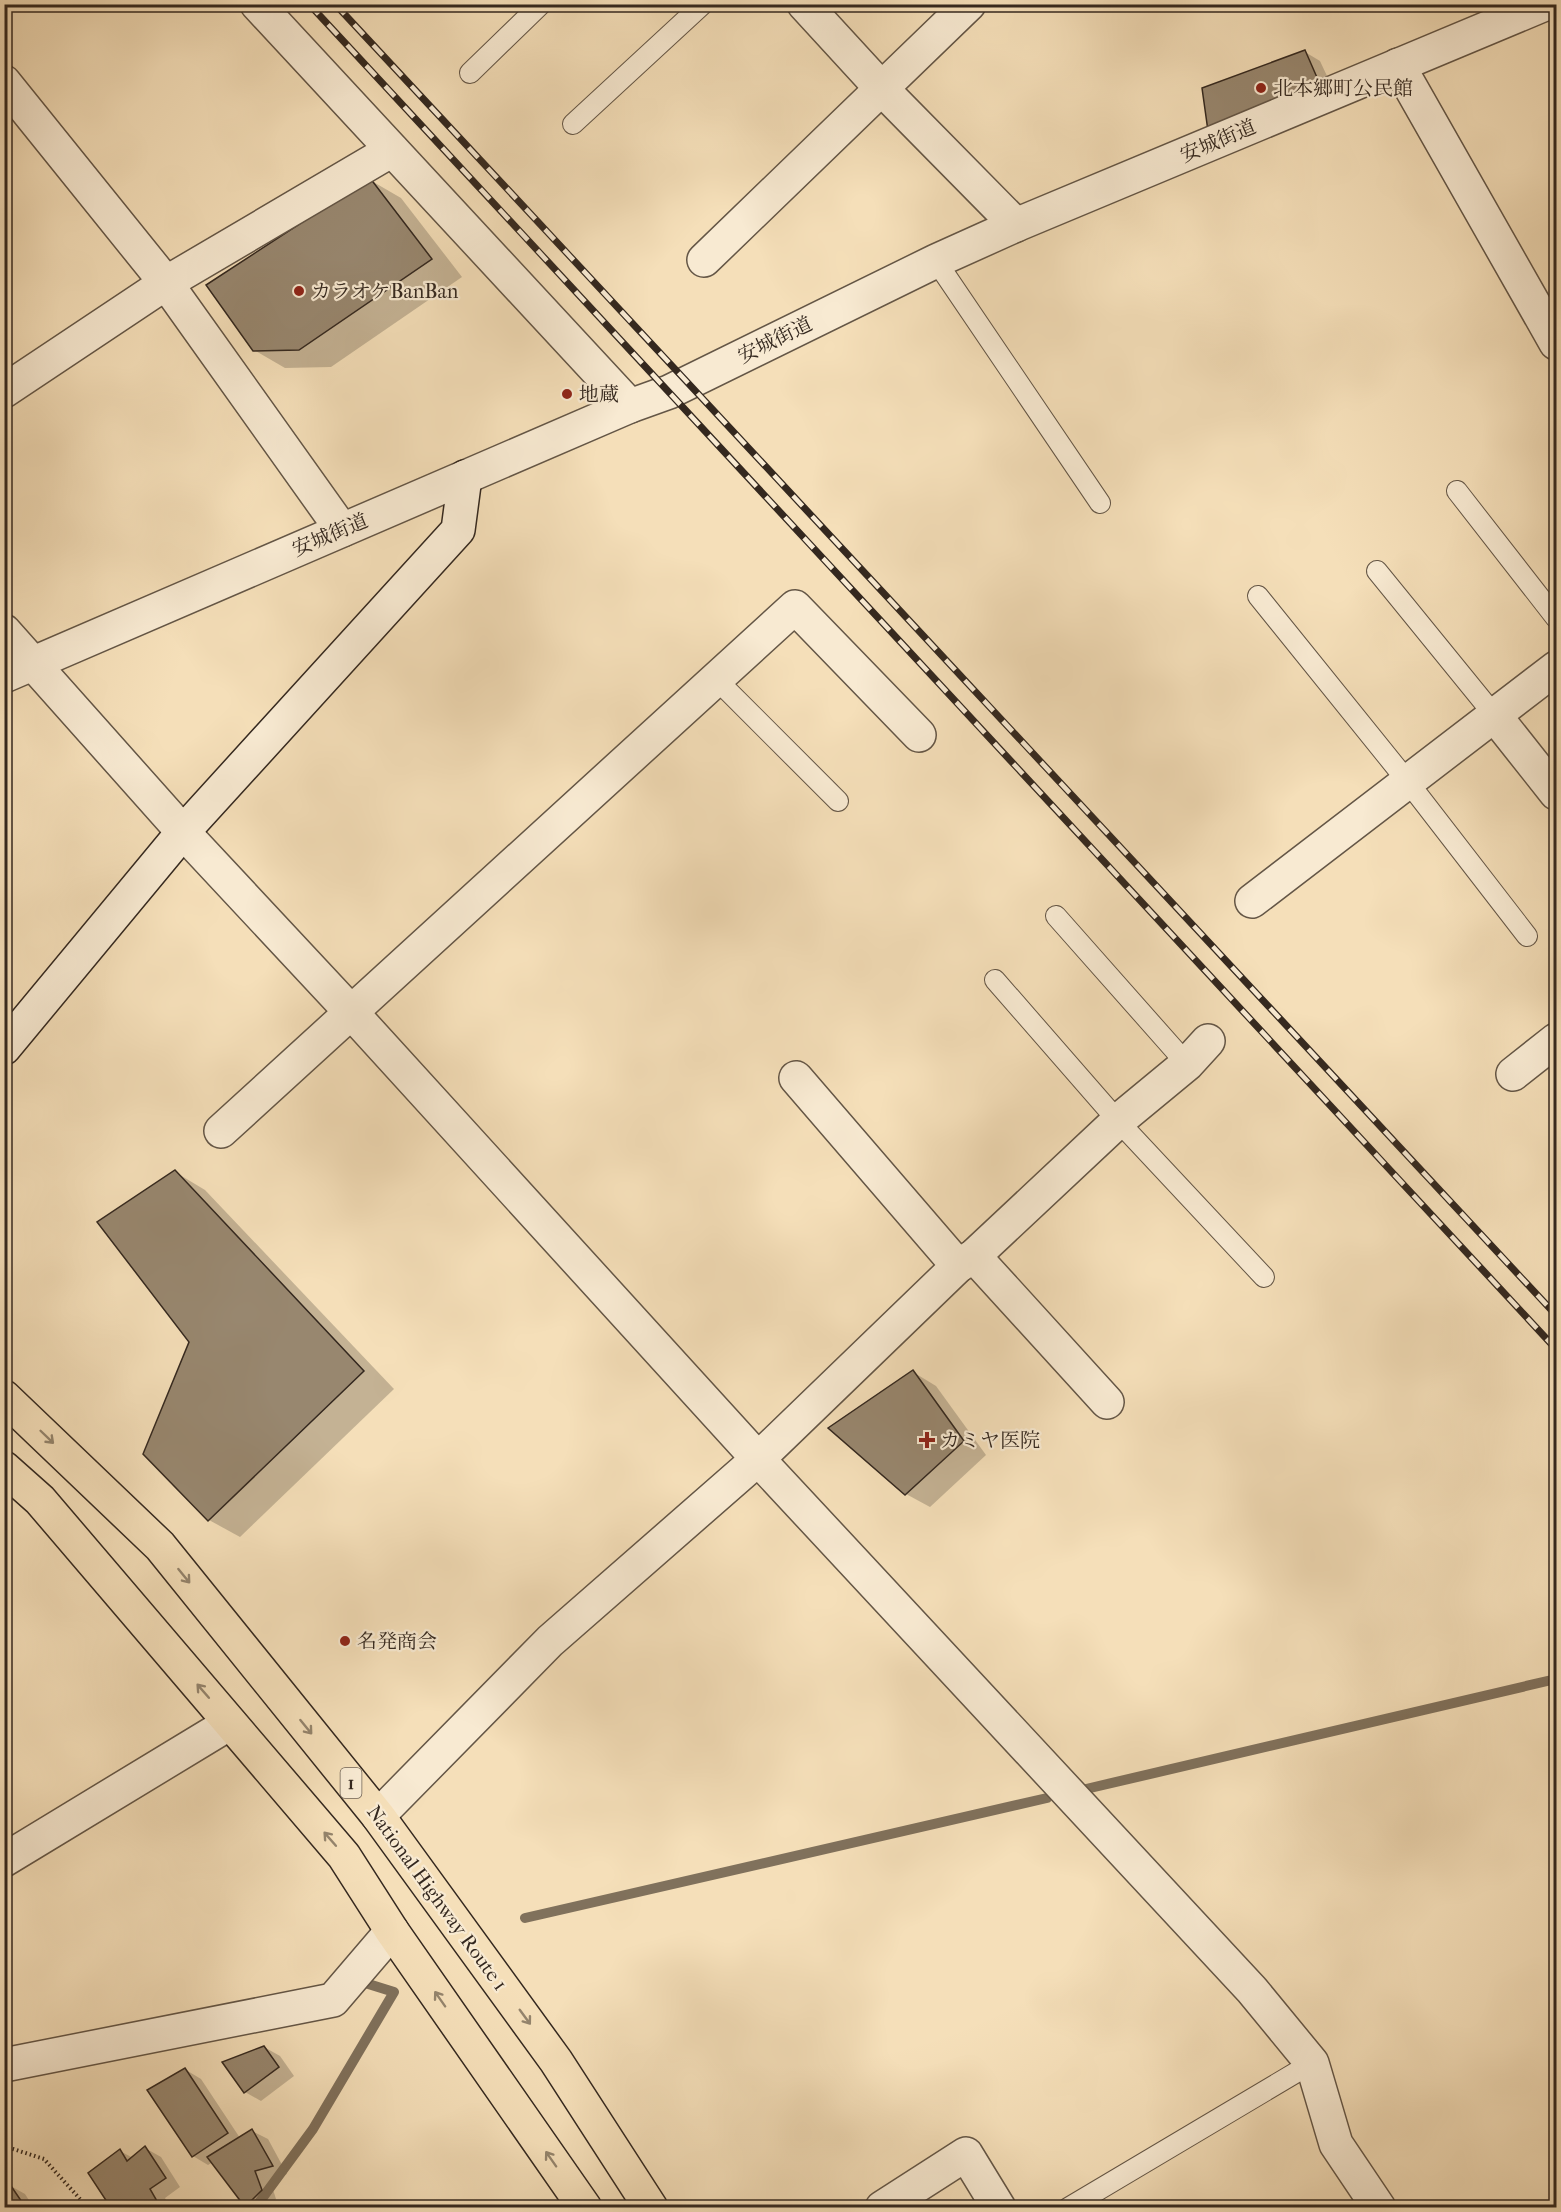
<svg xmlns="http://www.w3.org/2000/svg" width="1561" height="2212" font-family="'IM FELL French Canon','Noto Serif JP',serif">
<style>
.shadow{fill:#0003}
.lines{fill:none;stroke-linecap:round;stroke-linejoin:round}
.stream{stroke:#80715c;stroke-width:10}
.building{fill:#98876f;stroke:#34281f;stroke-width:1.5}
.lane-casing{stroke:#645646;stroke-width:22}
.street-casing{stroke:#645646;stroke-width:36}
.secondary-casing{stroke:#34281f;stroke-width:36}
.highway-casing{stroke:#34281f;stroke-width:36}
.path{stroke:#34281f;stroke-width:4;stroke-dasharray:1.5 3;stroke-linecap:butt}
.lane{stroke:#f8ead2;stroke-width:20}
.street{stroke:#f8ead2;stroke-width:33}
.secondary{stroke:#f8ead2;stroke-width:33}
.highway{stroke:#f5dfb9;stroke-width:33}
.rail-casing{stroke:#34281f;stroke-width:7}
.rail{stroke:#f8ead2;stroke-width:4.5;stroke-dasharray:14;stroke-linecap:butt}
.oneway{stroke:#94846c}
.poi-dot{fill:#8f2418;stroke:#f8ead2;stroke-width:2}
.labels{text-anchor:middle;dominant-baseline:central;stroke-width:4.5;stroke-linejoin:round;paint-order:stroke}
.shield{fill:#f8ead2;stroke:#6f6255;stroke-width:1.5}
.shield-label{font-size:18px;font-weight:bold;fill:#34281f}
.poi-label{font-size:20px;fill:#34281f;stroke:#f8ead2;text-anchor:start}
.street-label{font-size:20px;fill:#34281f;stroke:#f8ead2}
</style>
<rect width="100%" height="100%" fill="#f5dfb9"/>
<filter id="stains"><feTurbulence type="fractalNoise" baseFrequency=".00333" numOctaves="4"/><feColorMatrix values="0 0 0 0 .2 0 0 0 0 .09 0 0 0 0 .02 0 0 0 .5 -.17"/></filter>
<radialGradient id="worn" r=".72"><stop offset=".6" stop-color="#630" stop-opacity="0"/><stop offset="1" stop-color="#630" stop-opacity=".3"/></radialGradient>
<g class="shadow">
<path d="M1305 52 1320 61 1334 91 1225 139Z"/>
<path d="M370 180 401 198 462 277 331 367 285 368 254 350Z"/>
<path d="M175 1172 205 1190 394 1389 240 1537 209 1520Z"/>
<path d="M913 1372 936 1386 986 1455 930 1507 906 1494Z"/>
<path d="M264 2047 280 2056 294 2076 261 2101 245 2092Z"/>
<path d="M186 2070 201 2079 240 2138 252 2131 268 2139 287 2174 270 2180 276 2199 268 2208 246 2206 213 2162 208 2165 193 2156Z"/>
<path d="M145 2148 161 2157 180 2187 165 2198 170 2208H113L120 2151 133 2158Z"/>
<path d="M9 2185 25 2194 34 2208H4Z"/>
</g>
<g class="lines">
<g class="stream">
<path d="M1086 1789 1556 1679"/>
<path d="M525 1918 1047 1798"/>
<path d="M255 2208 313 2129 394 1992 362 1982"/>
</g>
</g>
<g class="building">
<path d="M1305 50 1319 82 1208 131 1202 88Z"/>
<path d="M370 178 432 259 299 350 253 351 206 285Z"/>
<path d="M175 1170 364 1371 208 1521 143 1454 189 1342 97 1222Z"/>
<path d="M913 1370 964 1441 905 1495 828 1428Z"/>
<path d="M264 2046 279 2067 244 2093 222 2062Z"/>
<path d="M185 2068 228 2133 192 2157 147 2090Z"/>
<path d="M252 2129 273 2166 255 2171 262 2190 245 2207 207 2157Z"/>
<path d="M145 2146 166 2178 150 2189 161 2208H111L88 2173 120 2149 127 2161Z"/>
<path d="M9 2183 26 2208H4V2187Z"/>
</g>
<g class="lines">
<defs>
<g id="lane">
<path d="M470 73 541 4"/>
<path d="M573 124 703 4"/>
<path d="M936 261 1100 503"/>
<path d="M1457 491 1556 618"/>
<path d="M1377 571 1495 716"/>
<path d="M1258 596 1408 782 1527 936"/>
<path d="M717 680 838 801"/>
<path d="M1056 916 1187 1064"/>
<path d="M995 980 1118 1121 1264 1277"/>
<path d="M1068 2208 1312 2063"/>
</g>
<g id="street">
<path d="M257 4 630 406"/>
<path d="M804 4 882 89 1016 225"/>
<path d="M1398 65 1556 343"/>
<path d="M4 82 166 283 342 530"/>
<path d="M704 260 969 4"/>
<path d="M4 391 166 283 392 150"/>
<path d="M4 631 183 832 351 1012 758 1459 1252 1990 1312 2063 1336 2144 1379 2208"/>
<path d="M4 676 630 406 669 392 936 261 1016 225 1545 4"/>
<path d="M1495 716 1556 793"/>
<path d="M1252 901 1556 668"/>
<path d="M1513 1074 1556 1040"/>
<path d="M796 1078 958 1266"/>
<path d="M221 1131 795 607 919 735"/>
<path d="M974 1256 1107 1402"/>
<path d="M378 1816 550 1641 758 1459 958 1266 974 1256 1118 1121 1187 1064 1208 1041"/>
<path d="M4 1860 230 1723"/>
<path d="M4 2065 333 2000 392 1931"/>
<path d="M882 2208 966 2154 999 2208"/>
</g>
<path id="secondary" d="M4 1048 183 832 458 530 465 477"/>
<g id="highway">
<path d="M4 1397 160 1546 378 1816 556 2061 651 2208"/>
<path d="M4 1468 40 1500 344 1856 392 1931 585 2208"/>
</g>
</defs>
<use href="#lane" class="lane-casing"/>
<use href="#street" class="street-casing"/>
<use href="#secondary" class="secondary-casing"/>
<use href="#highway" class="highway-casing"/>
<path class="path" d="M4 2146 44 2159 80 2199"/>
<use href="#lane" class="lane"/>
<use href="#street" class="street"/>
<use href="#secondary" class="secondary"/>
<use href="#highway" class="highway"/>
<defs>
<g id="rail">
<path d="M309 4 1556 1349"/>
<path d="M335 4 1556 1315"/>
</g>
</defs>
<use href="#rail" class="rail-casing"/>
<use href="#rail" class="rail"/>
</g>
<defs><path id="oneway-shaft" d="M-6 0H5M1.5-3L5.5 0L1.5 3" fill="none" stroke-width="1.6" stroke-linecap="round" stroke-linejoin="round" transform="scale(1.5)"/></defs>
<g class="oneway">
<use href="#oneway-shaft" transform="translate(47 1437) rotate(44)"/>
<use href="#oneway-shaft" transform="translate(184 1576) rotate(51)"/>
<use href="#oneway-shaft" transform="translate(203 1691) rotate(-131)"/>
<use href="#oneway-shaft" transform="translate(306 1727) rotate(51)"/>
<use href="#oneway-shaft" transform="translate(330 1839) rotate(-131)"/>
<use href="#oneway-shaft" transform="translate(440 1999) rotate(-125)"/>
<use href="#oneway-shaft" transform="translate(525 2017) rotate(54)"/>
<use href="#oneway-shaft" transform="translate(551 2159) rotate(-125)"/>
</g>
<g class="poi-dot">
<circle cx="1261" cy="88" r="6"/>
<circle cx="299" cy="291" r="6"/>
<circle cx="567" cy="394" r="6"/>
<path d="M924 1431h6v6h6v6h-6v6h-6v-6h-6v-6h6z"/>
<circle cx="345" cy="1641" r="6"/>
</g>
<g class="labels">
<rect class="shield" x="340.5" y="1768" width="21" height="30" rx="4.5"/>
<g class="shield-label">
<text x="351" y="1783">1</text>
</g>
<g class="poi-label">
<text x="1273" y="88">北本郷町公民館</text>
<text x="311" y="291">カラオケBanBan</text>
<text x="579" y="394">地蔵</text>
<text x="940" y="1440">カミヤ医院</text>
<text x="357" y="1641">名発商会</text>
</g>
<g class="street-label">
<text transform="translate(1218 141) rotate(-23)">安城街道</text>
<text transform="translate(775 340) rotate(-26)">安城街道</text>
<text transform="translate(330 535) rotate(-23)">安城街道</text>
<text transform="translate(437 1898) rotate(54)">National Highway Route 1</text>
</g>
</g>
<rect width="1561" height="2212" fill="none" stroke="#f5dfb9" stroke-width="24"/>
<rect x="6" y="6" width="1549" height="2200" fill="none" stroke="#34281f" stroke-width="3"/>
<rect x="12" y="12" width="1537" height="2188" fill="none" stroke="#34281f" stroke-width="1.5"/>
<rect width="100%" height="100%" filter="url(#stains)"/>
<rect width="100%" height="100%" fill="url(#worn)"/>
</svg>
